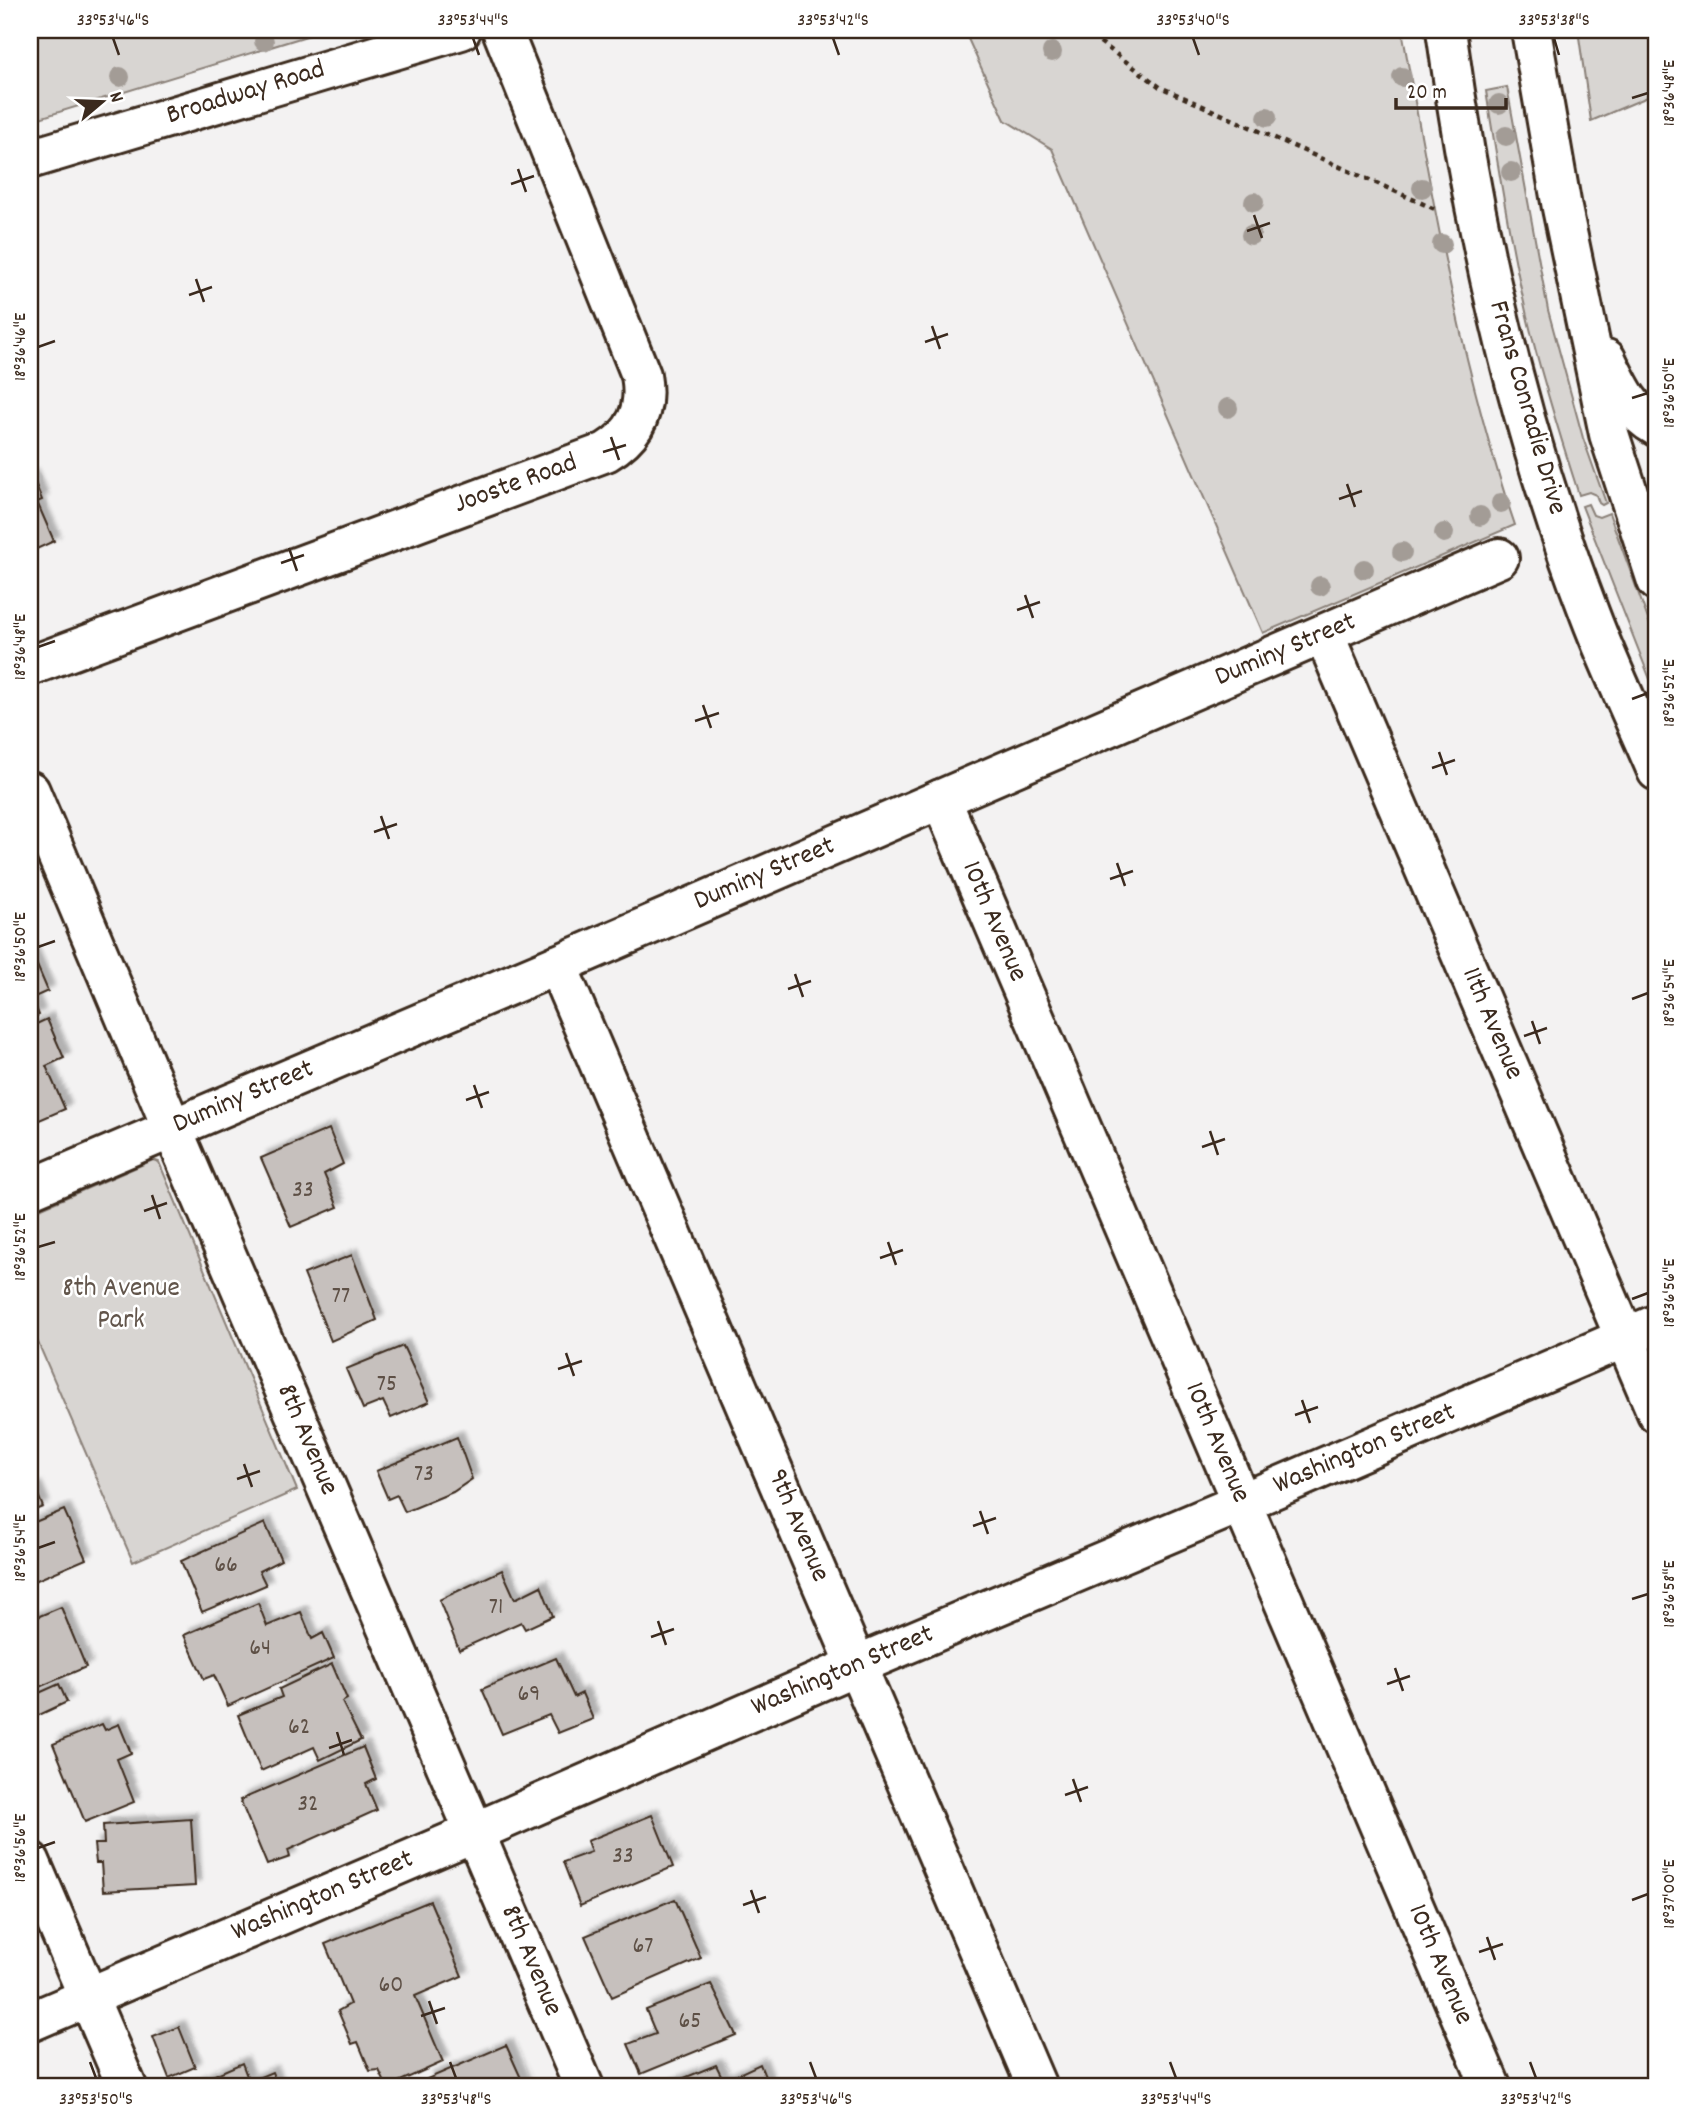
<svg xmlns="http://www.w3.org/2000/svg" width="1687" height="2117" font-family="Dekko,sans-serif">
<style>
.green{fill:#d8d5d2;stroke:#8a8078;stroke-width:2}
.building{fill:#c6c0bd;stroke:#3b2a1e;stroke-width:2;filter:url(#shadow)}
.lines{fill:none;stroke-linecap:round;stroke-linejoin:round}
.minor-casing{stroke:#3b2a1e;stroke-width:44}
.major-casing{stroke:#3b2a1e;stroke-width:44}
.path{stroke:#3b2a1e;stroke-width:4.5;stroke-dasharray:5 5;stroke-linecap:butt}
.minor{stroke:#fff;stroke-width:38}
.major{stroke:#fff;stroke-width:38}
.tree{fill:#a39c96}
.ticks{fill:none;stroke:#3b2a1e;stroke-width:2.5}
.labels{text-anchor:middle;dominant-baseline:central;stroke-width:5;stroke-linejoin:round;paint-order:stroke}
.number-label{font-size:24px;fill:#5e5046}
.street-label{font-size:28px;fill:#3b2a1e;stroke:#fff}
.park-label{font-size:28px;fill:#62554b;stroke:#fff}
.neatline{fill:none;stroke:#3b2a1e;stroke-width:2.5}
.ticks-label{font-size:18px;text-anchor:middle;fill:#3b2a1e}
</style>
<defs>
<filter id="shadow"><feDropShadow dx="6" dy="-6" stdDeviation="2" flood-color="#0004"/></filter>
</defs>
<rect width="100%" height="100%" fill="#f3f2f2"/>
<filter id="ink" filterUnits="userSpaceOnUse"><feTurbulence type="fractalNoise" baseFrequency=".0143" numOctaves="2"/><feDisplacementMap in="SourceGraphic" scale="14" xChannelSelector="R" yChannelSelector="G"/><feConvolveMatrix kernelMatrix="1 2 1 2 8 2 1 2 1" color-interpolation-filters="sRGB"/></filter>
<g filter="url(#ink)">
<g class="green">
<path d="M30 30H326L30 121Z"/>
<path d="M964 30H1402C1432 196 1460 365 1515 525L1263 633 1052 149 1005 120Z"/>
<path d="M1578 30H1657V93L1591 121Z"/>
<path d="M1507 87 1548 310 1583 438 1606 503 1602 505 1599 503 1596 495 1589 492 1579 495C1560 436 1541 376 1527 316 1510 242 1498 166 1486 91Z"/>
<path d="M1588 504 1593 515 1599 517 1609 513 1657 644V697L1582 506Z"/>
<path d="M153 1160 159 1162 297 1490 133 1562 30 1324V1213Z"/>
</g>
<g class="building">
<path d="M32 475 42 500 37 502 54 541 30 552V476Z"/>
<path d="M30 949 48 991 32 998 39 1015 30 1019Z"/>
<path d="M47 1019 64 1058 46 1066 65 1109 30 1124V1027Z"/>
<path d="M329 1129 343 1164 324 1174 338 1207 291 1227 261 1158Z"/>
<path d="M352 1255 377 1320 331 1341 304 1274Z"/>
<path d="M403 1346 429 1402 391 1418 383 1401 363 1409 346 1369Z"/>
<path d="M457 1437 472 1479 453 1492 405 1512 397 1495 388 1499 376 1471Z"/>
<path d="M35 1488 43 1507 30 1512V1490Z"/>
<path d="M64 1510 86 1559 30 1583V1524Z"/>
<path d="M265 1523 281 1560 259 1571 266 1585 202 1612 181 1561Z"/>
<path d="M502 1570 515 1599 541 1586 553 1616 525 1629 521 1622 459 1650 439 1600Z"/>
<path d="M258 1603 267 1626 301 1612 312 1639 323 1633 334 1658 228 1706 214 1675 204 1679 184 1635Z"/>
<path d="M61 1607 86 1667 30 1691V1620Z"/>
<path d="M556 1658 574 1697 582 1693 593 1719 558 1733 549 1715 502 1734 482 1689Z"/>
<path d="M332 1664 347 1699 342 1702 361 1740 320 1760 314 1747 261 1771 238 1715 282 1697 279 1689Z"/>
<path d="M59 1684 67 1702 33 1718 30 1710V1697Z"/>
<path d="M102 1724 105 1730 119 1724 131 1753 117 1759 134 1802 85 1822 53 1744Z"/>
<path d="M363 1747 376 1779 366 1784 377 1810 288 1850 290 1857 267 1865 240 1800Z"/>
<path d="M652 1815 673 1867 580 1906 563 1862 591 1852 587 1841Z"/>
<path d="M191 1819 195 1886 103 1891 101 1863H96L94 1844H104L103 1825Z"/>
<path d="M675 1899 701 1958 612 1997 585 1936Z"/>
<path d="M430 1901 462 1976 415 1996 443 2062 387 2087 379 2070 370 2071 358 2042 352 2044 338 2011 350 2004 325 1944Z"/>
<path d="M711 1984 736 2035 641 2074 628 2044 656 2034 646 2010Z"/>
<path d="M179 2027 195 2067 169 2078 153 2037Z"/>
<path d="M506 2045 525 2087H430L427 2079Z"/>
<path d="M242 2063 248 2079 230 2087H187Z"/>
<path d="M760 2064 769 2087H662L716 2065 724 2081Z"/>
<path d="M272 2072 278 2087H236Z"/>
</g>
<g class="lines">
<defs>
<g id="minor">
<path d="M30 159 461 30"/>
<path d="M1324 634 1657 1413"/>
<path d="M30 666 606 452C636 434 647 409 641 375L502 30"/>
<path d="M30 791 172 1128 584 2087"/>
<path d="M941 799 1491 2087"/>
<path d="M557 965 1037 2087"/>
<path d="M30 1189 557 965 1499 558"/>
<path d="M30 1861 127 2087"/>
<path d="M30 2022 475 1832 857 1665 1241 1503 1657 1324"/>
</g>
<g id="major">
<path d="M1446 30C1473 229 1518 428 1590 615 1610 668 1635 719 1657 771"/>
<path d="M1531 30 1562 208 1609 434 1657 581"/>
<path d="M1606 359C1619 386 1630 412 1657 427"/>
</g>
</defs>
<use href="#minor" class="minor-casing"/>
<use href="#major" class="major-casing"/>
<path class="path" d="M1084 30 1160 87 1437 210"/>
<use href="#minor" class="minor"/>
<use href="#major" class="major"/>
</g>
<g class="tree">
<circle cx="264" cy="41" r="10"/>
<circle cx="1052" cy="52" r="10"/>
<circle cx="120" cy="77" r="10"/>
<circle cx="1402" cy="77" r="10"/>
<circle cx="1499" cy="104" r="10"/>
<circle cx="1267" cy="117" r="10"/>
<circle cx="1506" cy="136" r="10"/>
<circle cx="1511" cy="172" r="10"/>
<circle cx="1422" cy="188" r="10"/>
<circle cx="1254" cy="202" r="10"/>
<circle cx="1251" cy="235" r="10"/>
<circle cx="1442" cy="244" r="10"/>
<circle cx="1228" cy="408" r="10"/>
<circle cx="1501" cy="503" r="10"/>
<circle cx="1480" cy="516" r="10"/>
<circle cx="1444" cy="533" r="10"/>
<circle cx="1402" cy="552" r="10"/>
<circle cx="1364" cy="569" r="10"/>
<circle cx="1320" cy="586" r="10"/>
</g>
</g>
<path class="ticks" d="M113 38 119 55M473 38 479 55M833 38 839 55M1193 38 1199 55M1554 38 1559 55M1632 98 1648 93M518 169 526 192M511 184 534 176M1254 215 1262 238M1247 231 1270 223M196 279 204 302M189 295 212 287M932 326 940 349M925 342 948 334M38 347 55 341M1632 398 1648 393M611 437 619 460M603 452 626 445M1347 484 1355 507M1339 499 1362 491M289 548 297 571M281 563 304 555M1025 595 1033 618M1017 610 1040 602M38 647 55 641M1632 699 1648 693M703 705 711 728M695 721 719 713M1439 752 1447 775M1432 768 1455 760M381 816 389 839M374 832 397 824M1117 863 1125 886M1110 879 1133 871M38 947 55 941M795 974 803 997M788 989 811 981M1632 999 1648 993M1532 1021 1540 1044M1524 1036 1547 1028M474 1085 482 1108M466 1100 489 1092M1210 1131 1218 1155M1202 1147 1225 1139M152 1195 160 1219M144 1211 167 1203M888 1242 896 1265M38 1247 55 1242M880 1258 903 1250M1632 1299 1648 1293M566 1353 574 1376M558 1369 582 1361M1302 1400 1310 1423M1295 1415 1318 1407M244 1464 252 1487M237 1479 260 1471M980 1511 988 1534M973 1526 996 1518M38 1548 55 1542M1632 1599 1648 1594M658 1621 666 1645M651 1637 674 1629M1395 1668 1403 1691M1387 1684 1410 1676M337 1732 344 1755M329 1748 352 1740M1073 1779 1081 1802M1065 1795 1088 1787M38 1848 55 1842M751 1890 759 1913M1632 1900 1648 1894M743 1905 766 1897M1487 1937 1495 1960M1479 1952 1503 1944M429 2001 437 2024M421 2016 445 2008M90 2062 96 2078M450 2062 456 2078M810 2062 816 2078M1170 2062 1176 2078M1530 2062 1536 2078"/>
<g class="labels">
<g class="number-label">
<text x="303" y="1191">33</text>
<text x="341" y="1297">77</text>
<text x="387" y="1385">75</text>
<text x="424" y="1475">73</text>
<text x="226" y="1566">66</text>
<text x="496" y="1608">71</text>
<text x="260" y="1649">64</text>
<text x="529" y="1695">69</text>
<text x="299" y="1728">62</text>
<text x="308" y="1805">32</text>
<text x="623" y="1857">33</text>
<text x="643" y="1947">67</text>
<text x="391" y="1986">60</text>
<text x="690" y="2022">65</text>
</g>
<g class="street-label">
<text transform="translate(246 94) rotate(-17)">Broadway Road</text>
<text transform="translate(1526 408) rotate(74)">Frans Conradie Drive</text>
<text transform="translate(516 485) rotate(-20)">Jooste Road</text>
<text transform="translate(1286 651) rotate(-23)">Duminy Street</text>
<text transform="translate(765 875) rotate(-23)">Duminy Street</text>
<text transform="translate(993 922) rotate(67)">10th Avenue</text>
<text transform="translate(1491 1024) rotate(67)">11th Avenue</text>
<text transform="translate(244 1098) rotate(-23)">Duminy Street</text>
<text transform="translate(306 1440) rotate(67)">8th Avenue</text>
<text transform="translate(1216 1443) rotate(67)">10th Avenue</text>
<text transform="translate(1365 1450) rotate(-23)">Washington Street</text>
<text transform="translate(797 1526) rotate(67)">9th Avenue</text>
<text transform="translate(843 1672) rotate(-23)">Washington Street</text>
<text transform="translate(323 1897) rotate(-23)">Washington Street</text>
<text transform="translate(530 1961) rotate(67)">8th Avenue</text>
<text transform="translate(1439 1965) rotate(67)">10th Avenue</text>
</g>
<g class="park-label">
<text x="121" y="1290">8th Avenue<tspan x="121" dy="32">Park</tspan></text>
</g>
</g>
<rect width="1687" height="2117" fill="none" stroke="#fff" stroke-width="77"/>
<g transform="translate(102 102) rotate(71)" stroke="#ffffff" stroke-width="5" paint-order="stroke">
<path d="M0-5L12 26L0 18L-12 26Z" fill="#3b2a1e"/>
<text y="-10" font-size="19" font-weight="bold" text-anchor="middle" fill="#3b2a1e">N</text>
</g>
<path d="M1396 98v10h110v-10" fill="none" stroke="#3b2a1e" stroke-width="3.5"/>
<text x="1407" y="98" font-size="21" fill="#3b2a1e" stroke="#ffffff" stroke-width="5" paint-order="stroke">20 m</text>
<rect x="38" y="38" width="1610" height="2040" class="neatline"/>
<g class="ticks-label">
<text x="113" y="25">33°53'46"S</text>
<text x="473" y="25">33°53'44"S</text>
<text x="833" y="25">33°53'42"S</text>
<text x="1193" y="25">33°53'40"S</text>
<text x="1554" y="25">33°53'38"S</text>
<text transform="translate(1668 93) rotate(-90)" y="6">18°36'48"E</text>
<text transform="translate(19 347) rotate(-90)" y="6">18°36'46"E</text>
<text transform="translate(1668 393) rotate(-90)" y="6">18°36'50"E</text>
<text transform="translate(19 647) rotate(-90)" y="6">18°36'48"E</text>
<text transform="translate(1668 693) rotate(-90)" y="6">18°36'52"E</text>
<text transform="translate(19 947) rotate(-90)" y="6">18°36'50"E</text>
<text transform="translate(1668 993) rotate(-90)" y="6">18°36'54"E</text>
<text transform="translate(19 1247) rotate(-90)" y="6">18°36'52"E</text>
<text transform="translate(1668 1293) rotate(-90)" y="6">18°36'56"E</text>
<text transform="translate(19 1548) rotate(-90)" y="6">18°36'54"E</text>
<text transform="translate(1668 1594) rotate(-90)" y="6">18°36'58"E</text>
<text transform="translate(19 1848) rotate(-90)" y="6">18°36'56"E</text>
<text transform="translate(1668 1894) rotate(-90)" y="6">18°37'00"E</text>
<text x="96" y="2104">33°53'50"S</text>
<text x="456" y="2104">33°53'48"S</text>
<text x="816" y="2104">33°53'46"S</text>
<text x="1176" y="2104">33°53'44"S</text>
<text x="1536" y="2104">33°53'42"S</text>
</g>
</svg>
